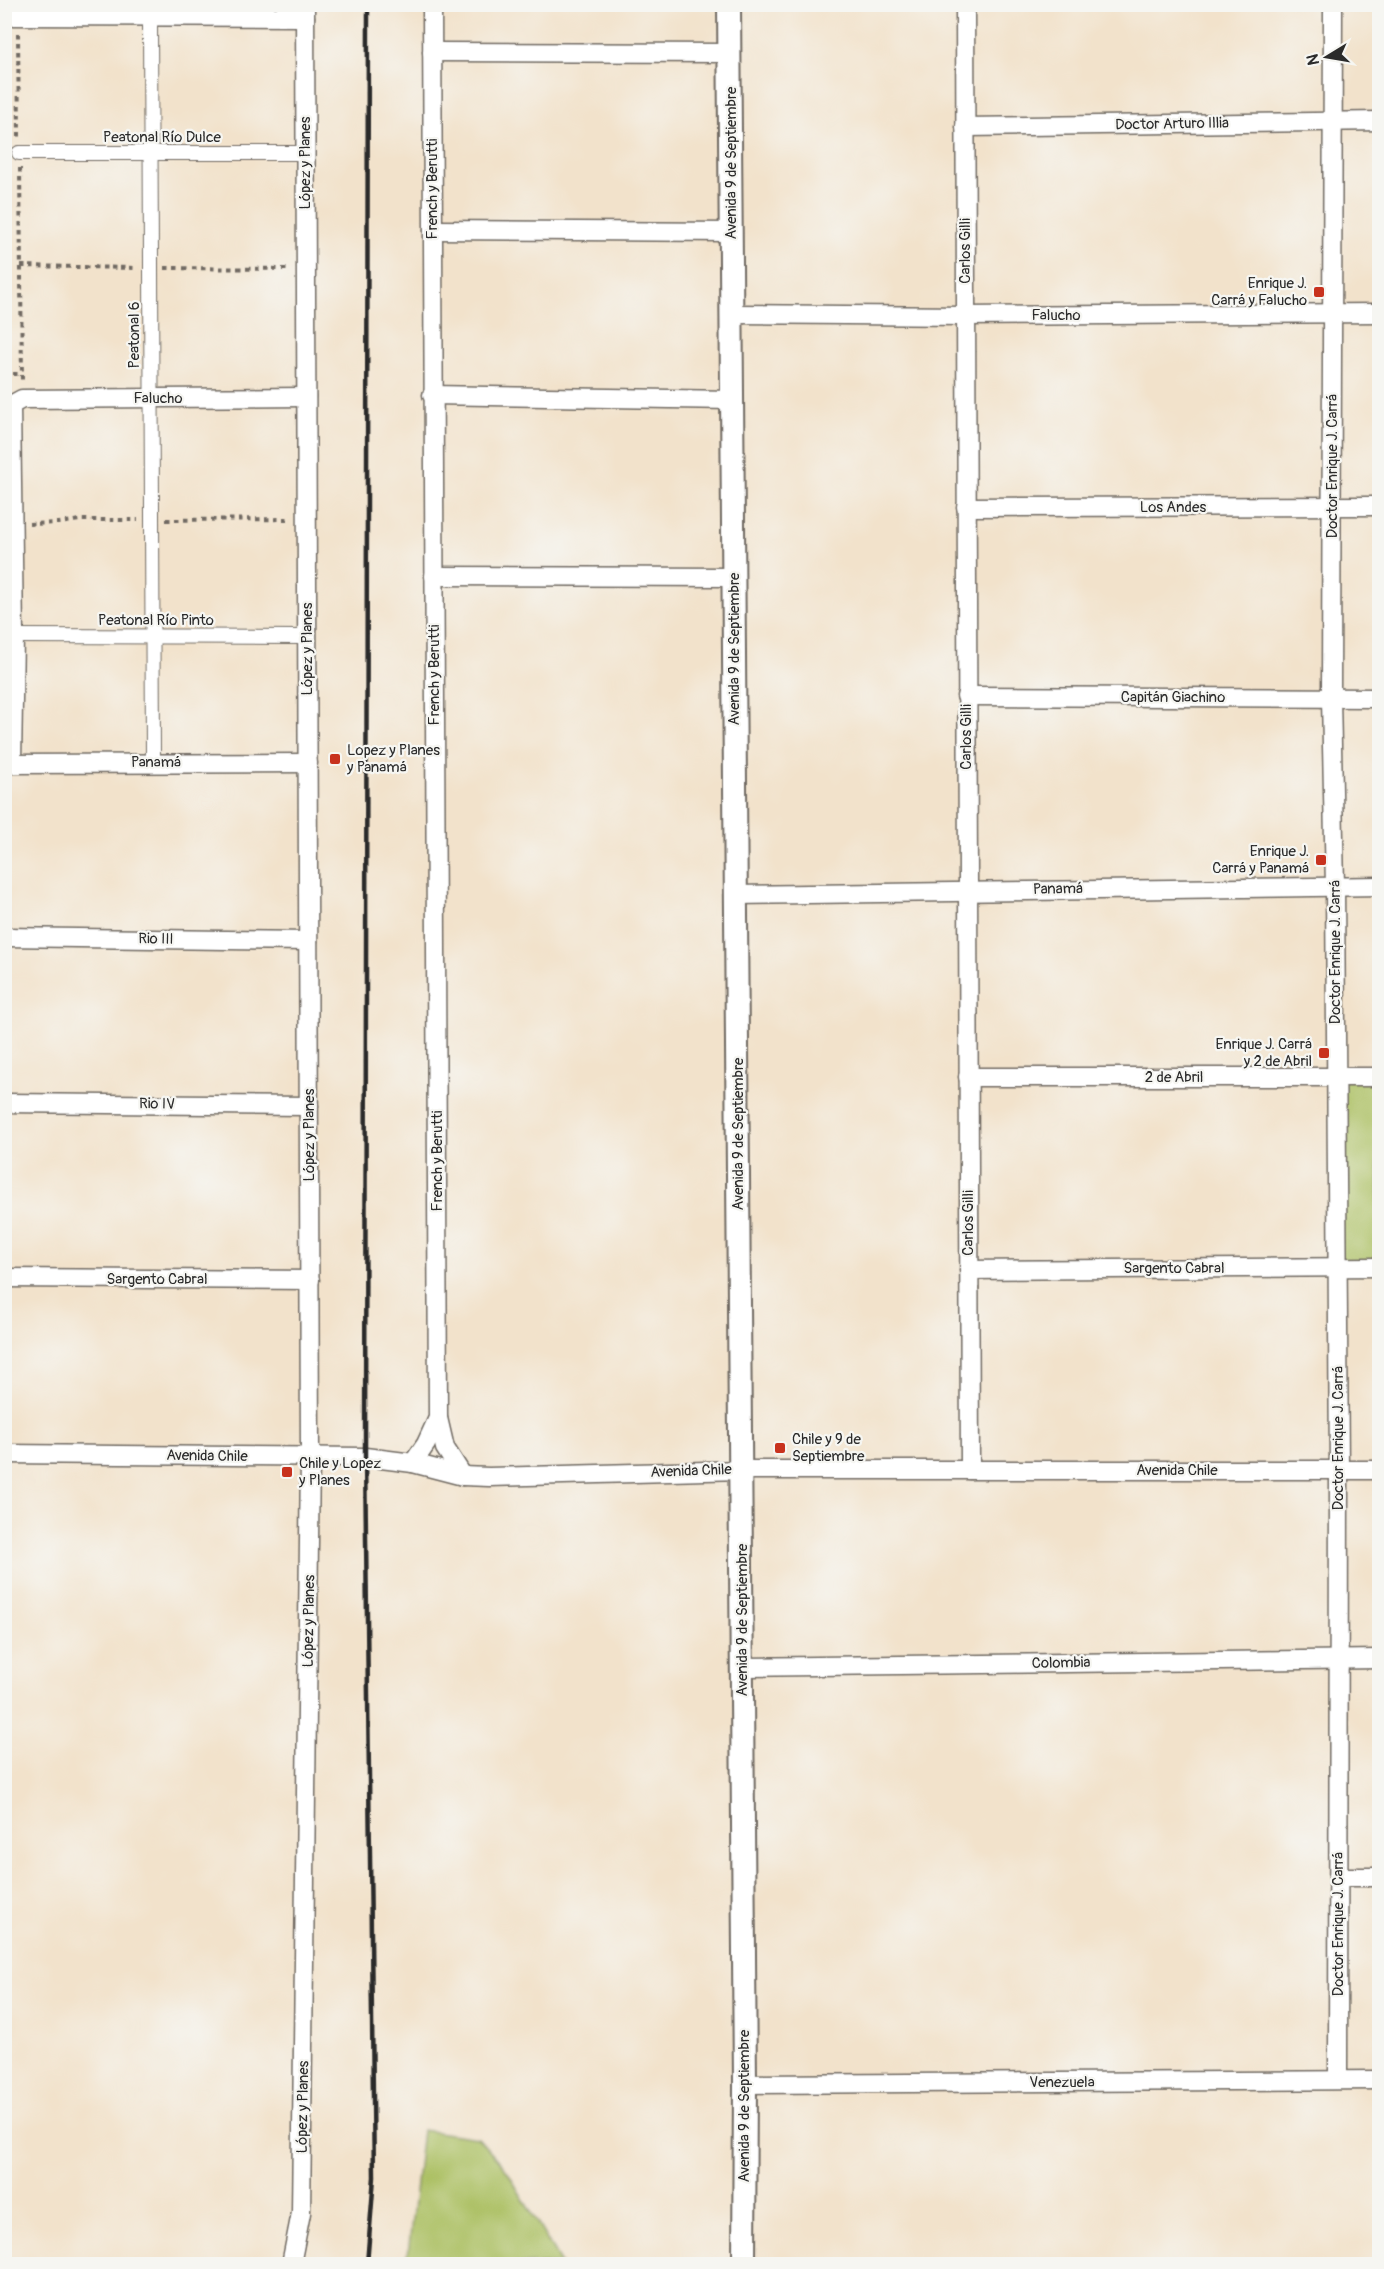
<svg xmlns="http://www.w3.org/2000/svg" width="1384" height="2269" font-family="Pangolin,sans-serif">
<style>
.green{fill:#acc063;stroke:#6c7647;stroke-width:1.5}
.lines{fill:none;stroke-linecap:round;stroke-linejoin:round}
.pedestrian-casing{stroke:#716b63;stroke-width:16}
.minor-casing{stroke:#716b63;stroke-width:21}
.tertiary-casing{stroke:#716b63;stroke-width:26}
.path{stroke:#716b63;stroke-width:4;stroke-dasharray:4.5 4.5;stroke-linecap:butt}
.pedestrian{stroke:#fff;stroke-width:14}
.minor{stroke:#fff;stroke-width:18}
.tertiary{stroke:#fff;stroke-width:22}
.rail{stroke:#2b2b2b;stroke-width:4.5}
.poi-dot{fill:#c8321e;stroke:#f6f6f2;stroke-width:2}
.labels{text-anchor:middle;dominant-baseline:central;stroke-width:4.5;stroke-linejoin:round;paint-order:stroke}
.street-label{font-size:15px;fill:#2b2b2b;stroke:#f6f6f2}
.poi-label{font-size:15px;fill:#2b2b2b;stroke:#f6f6f2;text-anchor:end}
</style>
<rect width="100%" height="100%" fill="#f6f6f2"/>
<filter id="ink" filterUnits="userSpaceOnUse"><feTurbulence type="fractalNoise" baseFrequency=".0167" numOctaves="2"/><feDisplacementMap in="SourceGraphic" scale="12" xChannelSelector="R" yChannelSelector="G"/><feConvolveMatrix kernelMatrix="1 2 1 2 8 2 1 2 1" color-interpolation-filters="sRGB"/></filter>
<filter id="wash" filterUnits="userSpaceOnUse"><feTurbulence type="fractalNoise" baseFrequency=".008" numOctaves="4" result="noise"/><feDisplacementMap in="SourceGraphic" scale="24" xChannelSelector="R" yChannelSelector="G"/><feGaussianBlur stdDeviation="1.35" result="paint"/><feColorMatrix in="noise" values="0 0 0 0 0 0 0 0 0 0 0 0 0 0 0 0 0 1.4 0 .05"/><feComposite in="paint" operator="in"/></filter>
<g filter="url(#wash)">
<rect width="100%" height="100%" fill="#f2e2cb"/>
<g class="green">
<path d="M1336 1077H1379V1267H1338Z"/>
<path d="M422 2130 478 2138 507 2171 561 2264H407Z"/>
</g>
</g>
<g filter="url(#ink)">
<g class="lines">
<defs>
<g id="pedestrian">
<path d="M150 16 153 762"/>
<path d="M19 153H305"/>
<path d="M4 636 307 637"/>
</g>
<g id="minor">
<path d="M432 4 438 1418 445 1448 463 1476"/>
<path d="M965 4 970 1470"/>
<path d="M1333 4 1331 698 1335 886 1339 1470 1338 2079"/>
<path d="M4 16 305 17"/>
<path d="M432 52 730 53"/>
<path d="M965 127 1380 121"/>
<path d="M433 230 731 232"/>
<path d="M732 314 966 316 1380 313"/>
<path d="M432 395 732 400"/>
<path d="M966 507 1380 506"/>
<path d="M434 576 734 577"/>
<path d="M966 696 1380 698"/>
<path d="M12 763 14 636 11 405 22 399 306 397"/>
<path d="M4 764 308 763"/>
<path d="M736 895 1380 886"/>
<path d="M4 937 308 941"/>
<path d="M968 1077H1380"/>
<path d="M4 1103 309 1106"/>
<path d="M969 1270 1380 1267"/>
<path d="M4 1278 310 1280"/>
<path d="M4 1454 365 1457 413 1463 463 1476 489 1477 741 1470H1380"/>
<path d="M413 1463 426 1444 438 1418"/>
<path d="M742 1667 1380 1659"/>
<path d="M1338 1877H1380"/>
<path d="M745 2084 1380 2080"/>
<path d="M291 2264 301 2213 310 1457 305 4"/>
</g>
<path id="tertiary" d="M729 4 745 2084 744 2264"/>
</defs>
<use href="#pedestrian" class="pedestrian-casing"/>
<use href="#minor" class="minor-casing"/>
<use href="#tertiary" class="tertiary-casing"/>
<g class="path">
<path d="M18 33 19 137"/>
<path d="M20 168 22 383"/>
<path d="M21 266 137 268"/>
<path d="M165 268 290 269"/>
<path d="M4 374H22"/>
<path d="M166 520 291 519"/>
<path d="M29 524 59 523 80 520H138"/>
</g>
<use href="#pedestrian" class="pedestrian"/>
<use href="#minor" class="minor"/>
<use href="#tertiary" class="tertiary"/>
<path class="rail" d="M367 2264 374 2177 365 1457 368 4"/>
</g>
</g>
<g class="poi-dot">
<rect x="1313" y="286" width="12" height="12" rx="3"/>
<rect x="329" y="753" width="12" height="12" rx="3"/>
<rect x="1315" y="854" width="12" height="12" rx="3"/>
<rect x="1318" y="1047" width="12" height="12" rx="3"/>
<rect x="774" y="1442" width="12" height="12" rx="3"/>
<rect x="281" y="1466" width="12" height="12" rx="3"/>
</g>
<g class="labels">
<g class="street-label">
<text transform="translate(1172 124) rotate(-1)">Doctor Arturo Illia</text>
<text x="162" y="137">Peatonal Río Dulce</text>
<text transform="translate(305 163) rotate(-90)">López y Planes</text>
<text transform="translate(731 163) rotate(-90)">Avenida 9 de Septiembre</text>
<text transform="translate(432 189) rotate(-90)">French y Berutti</text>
<text transform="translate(965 251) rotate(-90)">Carlos Gilli</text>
<text x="1056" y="315">Falucho</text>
<text transform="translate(134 335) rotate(-90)">Peatonal 6</text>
<text x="158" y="398">Falucho</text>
<text transform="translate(1332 466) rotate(-90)">Doctor Enrique J. Carrá</text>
<text x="1173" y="507">Los Andes</text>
<text x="156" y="620">Peatonal Río Pinto</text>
<text transform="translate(307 649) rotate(-90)">López y Planes</text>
<text transform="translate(734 649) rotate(-90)">Avenida 9 de Septiembre</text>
<text transform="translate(434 675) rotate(-90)">French y Berutti</text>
<text x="1173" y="697">Capitán Giachino</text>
<text transform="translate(966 737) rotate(-90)">Carlos Gilli</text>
<text x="156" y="762">Panamá</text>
<text transform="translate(1058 889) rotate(-1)">Panamá</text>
<text transform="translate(156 939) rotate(1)">Rio III</text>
<text transform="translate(1335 952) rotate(-90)">Doctor Enrique J. Carrá</text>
<text x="1174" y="1077">2 de Abril</text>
<text transform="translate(157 1104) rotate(1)">Rio IV</text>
<text transform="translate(738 1134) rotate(-90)">Avenida 9 de Septiembre</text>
<text transform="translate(309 1135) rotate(-90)">López y Planes</text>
<text transform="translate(437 1161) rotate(-90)">French y Berutti</text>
<text transform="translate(968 1223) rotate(-90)">Carlos Gilli</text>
<text x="1174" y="1268">Sargento Cabral</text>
<text x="157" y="1279">Sargento Cabral</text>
<text transform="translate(1338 1438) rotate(-90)">Doctor Enrique J. Carrá</text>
<text transform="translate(207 1456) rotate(1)">Avenida Chile</text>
<text x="1177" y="1470">Avenida Chile</text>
<text transform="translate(691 1471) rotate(-2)">Avenida Chile</text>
<text transform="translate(742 1620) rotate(-90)">Avenida 9 de Septiembre</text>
<text transform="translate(309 1621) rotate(-89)">López y Planes</text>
<text transform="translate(1061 1663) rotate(-1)">Colombia</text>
<text transform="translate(1338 1924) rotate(-90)">Doctor Enrique J. Carrá</text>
<text x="1062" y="2082">Venezuela</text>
<text transform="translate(744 2106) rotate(-90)">Avenida 9 de Septiembre</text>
<text transform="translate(303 2107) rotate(-89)">López y Planes</text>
</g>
<g class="poi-label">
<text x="1307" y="283">Enrique J.<tspan x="1307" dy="17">Carrá y Falucho</tspan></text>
<text x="347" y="750" text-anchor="start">Lopez y Planes<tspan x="347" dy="17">y Panamá</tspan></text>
<text x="1309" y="851">Enrique J.<tspan x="1309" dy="17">Carrá y Panamá</tspan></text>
<text x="1312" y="1044">Enrique J. Carrá<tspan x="1312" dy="17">y 2 de Abril</tspan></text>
<text x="792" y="1439" text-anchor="start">Chile y 9 de<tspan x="792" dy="17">Septiembre</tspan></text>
<text x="299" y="1463" text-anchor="start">Chile y Lopez<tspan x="299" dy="17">y Planes</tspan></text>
</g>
</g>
<rect width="1384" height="2269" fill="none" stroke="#f6f6f2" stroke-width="24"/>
<g transform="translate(1327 57) rotate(259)" stroke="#f6f6f2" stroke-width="4.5" paint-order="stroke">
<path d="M0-4.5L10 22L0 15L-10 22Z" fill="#2b2b2b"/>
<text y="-9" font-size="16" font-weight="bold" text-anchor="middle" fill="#2b2b2b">N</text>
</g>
</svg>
